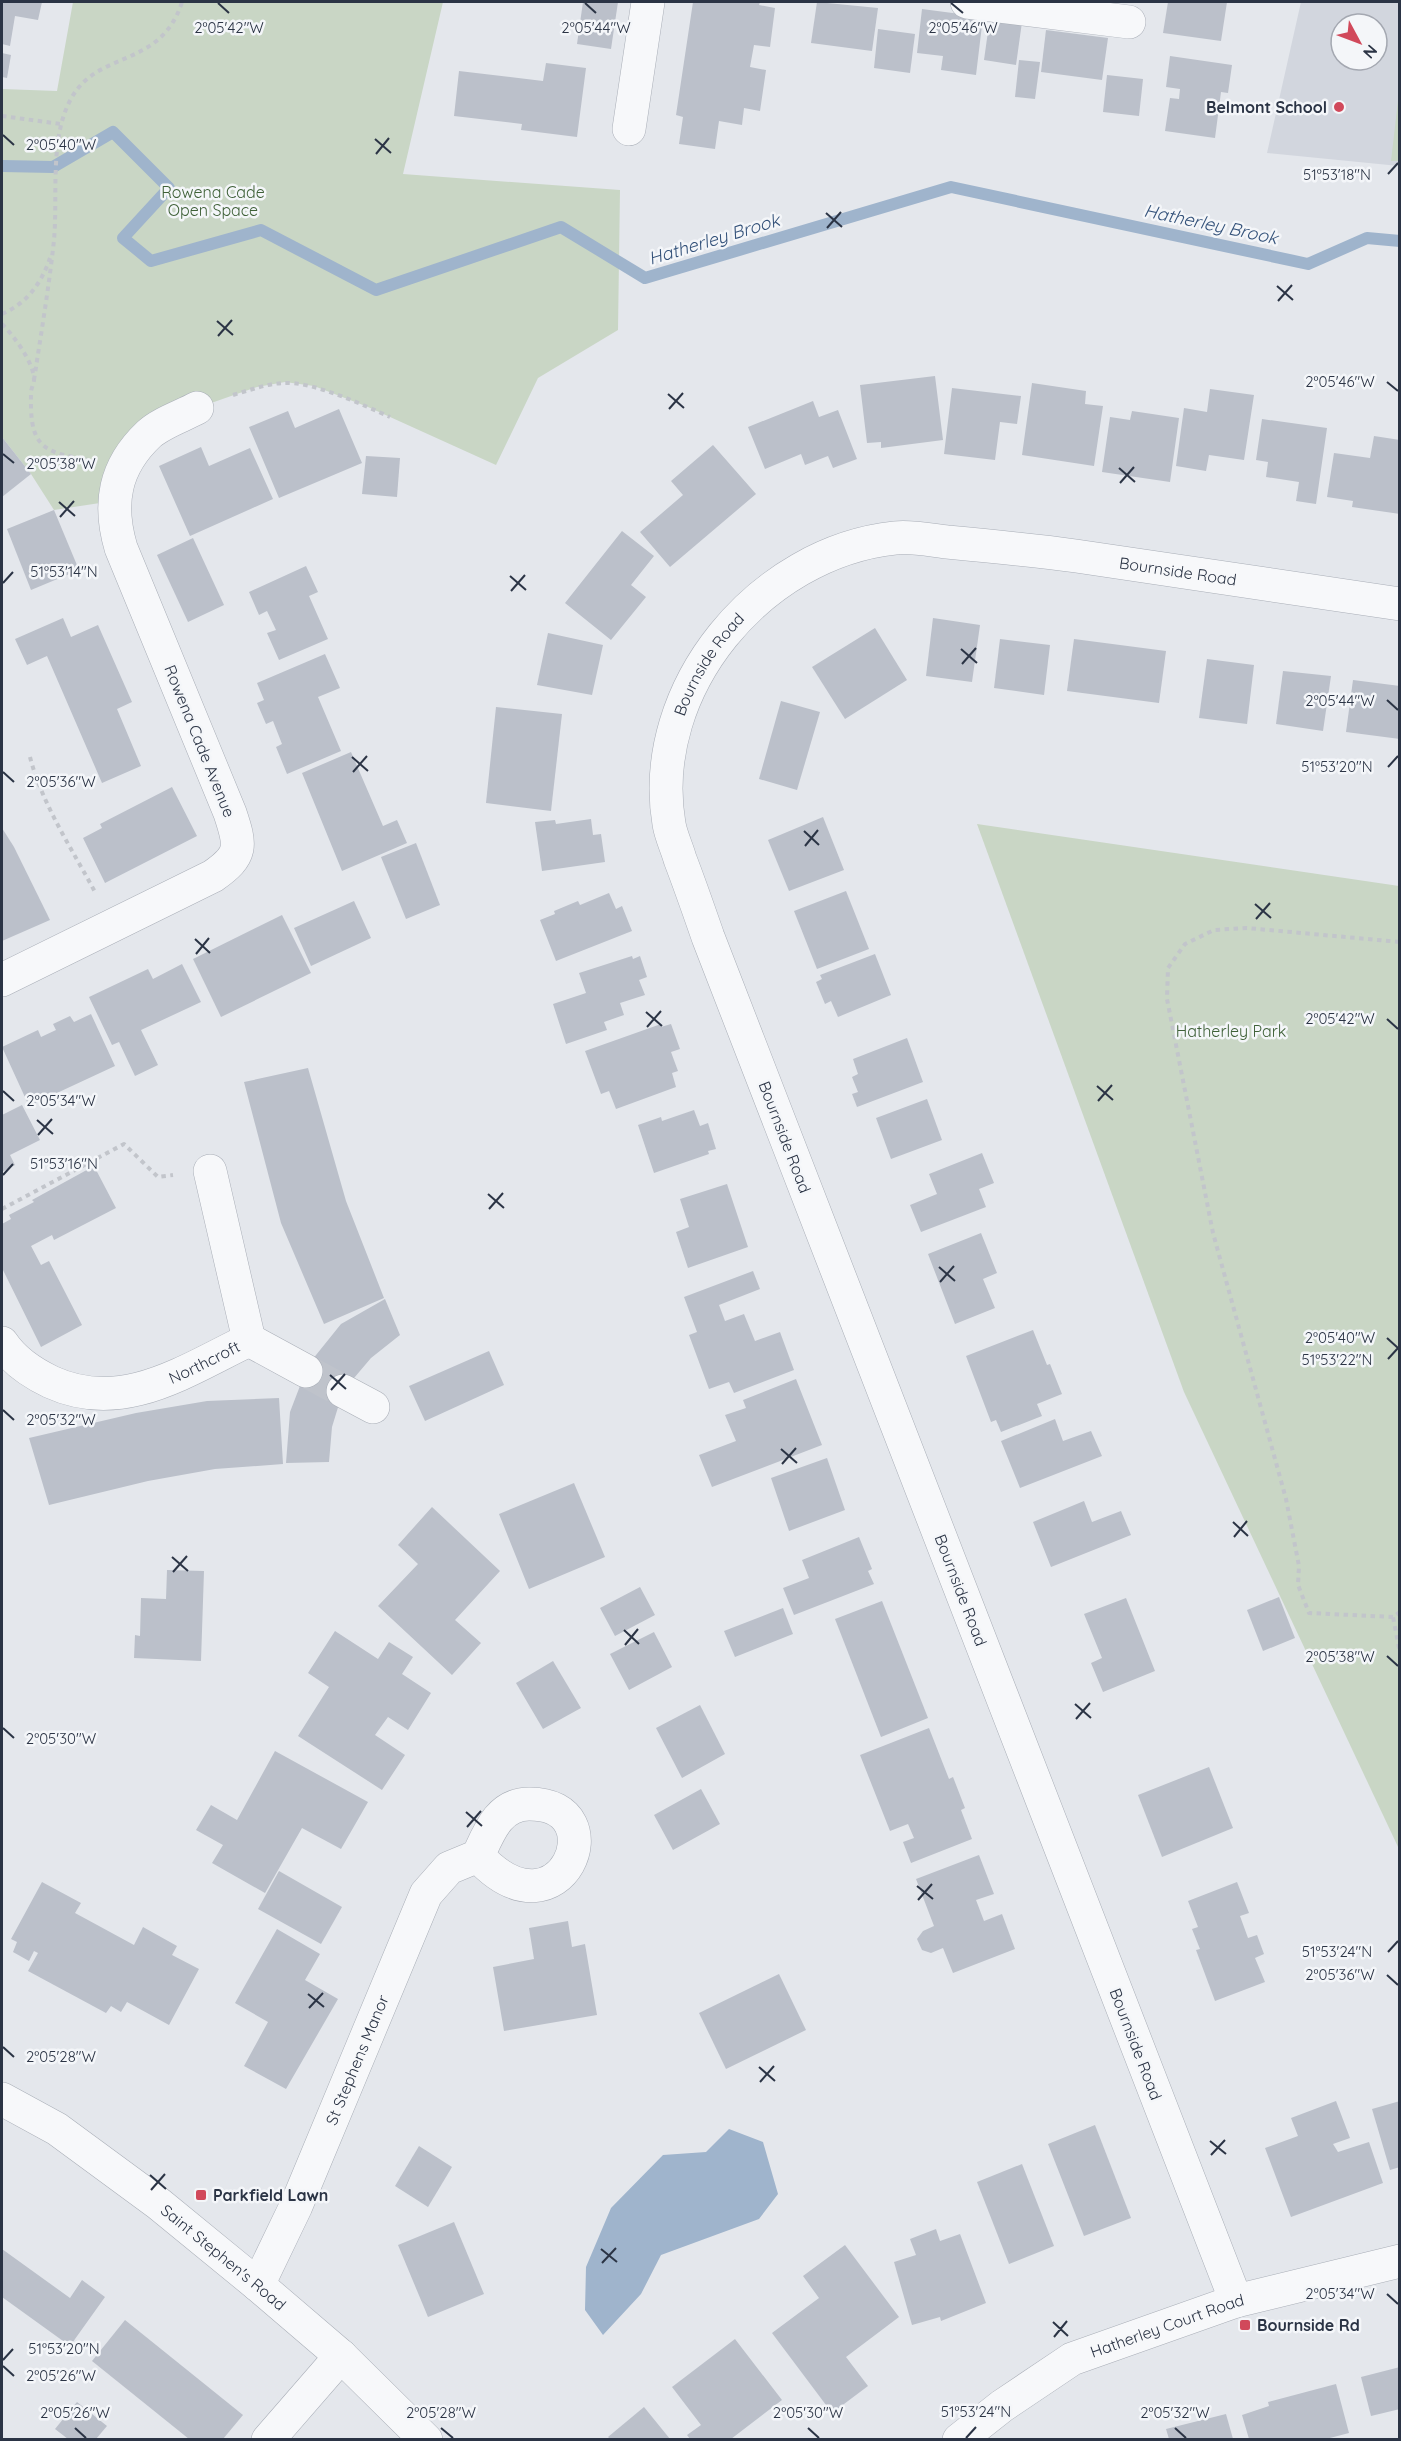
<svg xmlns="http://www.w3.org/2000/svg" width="1401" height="2441" font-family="Quicksand,sans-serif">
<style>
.built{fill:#d2d6de;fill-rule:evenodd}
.green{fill:#c9d6c5}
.water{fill:#9fb4cc}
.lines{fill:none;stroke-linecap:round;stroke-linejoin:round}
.stream{stroke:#9fb4cc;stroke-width:12}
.building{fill:#bbc0ca}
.minor-tunnel{stroke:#bfc3cb;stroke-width:33;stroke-dasharray:33 16;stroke-linecap:butt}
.minor-casing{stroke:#a9aeb7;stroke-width:34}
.path{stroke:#c2c5cb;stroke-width:4;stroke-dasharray:4.5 4.5;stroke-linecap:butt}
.minor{stroke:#f7f8fa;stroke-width:33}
.ticks{fill:none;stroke:#2b3445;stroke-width:2}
.poi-dot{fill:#d1495b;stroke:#f4f6f9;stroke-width:2}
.labels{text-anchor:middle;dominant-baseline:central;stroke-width:5;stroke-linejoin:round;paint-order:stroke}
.poi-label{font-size:16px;font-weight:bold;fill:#2b3445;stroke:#f4f6f9;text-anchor:start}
.park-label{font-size:16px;fill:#3f6138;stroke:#f4f6f9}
.street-label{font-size:16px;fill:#2b3445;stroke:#f4f6f9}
.water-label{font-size:18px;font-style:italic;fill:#34527a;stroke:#f4f6f9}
.ticks-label{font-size:15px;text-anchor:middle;fill:#2b3445;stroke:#f4f6f9;stroke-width:5;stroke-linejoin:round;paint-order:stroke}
</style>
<rect width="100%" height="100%" fill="#e4e7ec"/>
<path class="built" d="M1301 2H1399V166L1267 153ZM1341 24H1377V60H1341Z"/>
<g class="green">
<path d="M73 2H443L403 174 620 190 618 330 538 378 496 465 368 407 314 386 285 382 257 387 197 408 150 433 113 501 54 510 31 474 2 437V89L57 91Z"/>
<path d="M1399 92V161H1391Z"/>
<path d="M977 824 1399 886V1849L1184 1392Z"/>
</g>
<path class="water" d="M729 2129 763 2142 778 2194 759 2219 661 2255 641 2294 603 2335 585 2310 586 2267 611 2208 663 2155 706 2152Z"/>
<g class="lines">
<path class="stream" d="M2 166 53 167 113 132 169 188 123 238 151 261 261 230 376 290 561 227 645 278 951 187 1308 264 1367 238 1400 241"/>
</g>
<g class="building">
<path d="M2 2H42L38 20 15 16 10 46 2 44Z"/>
<path d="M583 2H618L611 49 577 44Z"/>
<path d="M693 2H760L759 5 775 8 770 47 754 45 750 67 766 70 760 111 744 108 742 125 719 121 715 149 679 144 683 117 676 115Z"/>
<path d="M817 2 878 8 872 51 811 43Z"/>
<path d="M1168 2H1227L1221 41 1163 33Z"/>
<path d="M922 9 983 17 976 75 941 70 943 56 917 53Z"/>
<path d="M990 17 1022 22 1016 65 984 60Z"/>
<path d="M878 29 915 34 910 73 874 68Z"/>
<path d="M1046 30 1108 38 1102 80 1041 72Z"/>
<path d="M2 53 11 55 7 78 2 77Z"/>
<path d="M1170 56 1232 65 1228 93 1221 92 1215 138 1165 131 1170 98 1179 99 1180 89 1166 87Z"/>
<path d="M1019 60 1040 62 1035 99 1015 97Z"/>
<path d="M546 63 586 68 577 137 521 130 522 124 454 116 459 71 543 81Z"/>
<path d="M1107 75 1143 79 1139 116 1103 112Z"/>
<path d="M935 376 943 440 881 448V442L867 443 860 385Z"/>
<path d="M1032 383 1086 391 1085 404 1103 406 1094 466 1022 455Z"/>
<path d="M952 388 1021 396 1017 424 1000 422 995 460 944 454Z"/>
<path d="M1210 389 1254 395 1244 460 1209 455 1206 471 1176 466 1184 408 1207 412Z"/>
<path d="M813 401 819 417 838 410 857 459 833 468 828 456 805 465 801 454 765 469 748 427Z"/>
<path d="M339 409 362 463 279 498 249 427 288 411 295 428Z"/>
<path d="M1132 411 1179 418 1170 482 1102 472 1110 417 1130 420Z"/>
<path d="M1262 419 1327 428 1316 504 1296 501 1299 482 1266 477 1268 462 1256 460Z"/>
<path d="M1374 436 1400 440V514L1352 507 1353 501 1327 497 1334 453 1370 458Z"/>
<path d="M2 437 31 474 2 497Z"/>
<path d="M713 445 756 494 670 567 640 532 683 495 671 481Z"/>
<path d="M201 447 209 466 250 448 273 499 190 536 159 466Z"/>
<path d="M366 456 400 458 397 497 362 494Z"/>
<path d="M54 510 79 570 31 590 7 529Z"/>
<path d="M622 531 654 556 631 585 646 597 611 640 565 603Z"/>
<path d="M193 538 224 605 188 622 157 555Z"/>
<path d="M306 566 318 592 309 596 328 639 279 660 267 633 276 630 267 611 259 615 249 592Z"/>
<path d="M63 618 71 637 98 625 132 702 117 709 141 766 102 783 47 656 27 665 15 639Z"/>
<path d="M933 618 980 625 972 682 926 676Z"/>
<path d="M875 628 907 680 845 719 812 667Z"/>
<path d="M548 633 603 645 592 695 537 685Z"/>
<path d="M1000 639 1050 645 1044 695 994 688Z"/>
<path d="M1074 639 1166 651 1159 703 1067 691Z"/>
<path d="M325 654 340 688 318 697 341 751 287 774 276 747 282 744 273 721 266 724 257 703 264 700 257 683Z"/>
<path d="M1207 659 1254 665 1247 724 1199 718Z"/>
<path d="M1283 671 1331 676 1323 731 1276 724Z"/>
<path d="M1353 680 1400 686V739L1346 732Z"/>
<path d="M781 701 820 712 797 790 759 779Z"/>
<path d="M496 707 562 714 551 811 486 803Z"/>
<path d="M351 752 383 826 397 820 407 843 342 871 302 773Z"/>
<path d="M172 787 197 836 105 883 83 838 102 828 100 824Z"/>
<path d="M823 817 844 870 789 891 768 840Z"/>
<path d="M591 819 593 835 601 834 605 862 542 871 535 822 555 820 556 824Z"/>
<path d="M2 828 14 847 50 920 2 941Z"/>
<path d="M416 843 440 905 406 919 381 857Z"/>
<path d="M846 891 869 949 817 969 794 911Z"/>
<path d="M609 893 616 909 622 906 632 931 556 961 540 920 555 914 554 911 578 901 580 905Z"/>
<path d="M354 901 371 938 311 966 294 928Z"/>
<path d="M282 915 311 973 221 1017 193 959Z"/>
<path d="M875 954 891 995 838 1017 831 1001 825 1004 816 982 822 979 820 975Z"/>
<path d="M632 956 633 959 640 956 647 977 639 980 645 995 620 1003 624 1015 604 1022 607 1030 566 1044 553 1004 586 993 579 973Z"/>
<path d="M182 964 201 1002 141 1030 158 1065 135 1076 119 1042 112 1045 89 997 148 969 153 979Z"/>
<path d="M91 1014 115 1066 29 1106 2 1047 38 1030 41 1037 56 1030 53 1024 70 1016 74 1022Z"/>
<path d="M661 1024V1027L671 1024 680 1049 671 1052 678 1071 672 1073 676 1087 616 1109 609 1091 601 1094 585 1051Z"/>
<path d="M907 1038 923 1082 857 1107 852 1094 858 1092 852 1077 858 1074 853 1059Z"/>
<path d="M308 1068 346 1201 384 1298 324 1324 281 1223 244 1082Z"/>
<path d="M927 1099 942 1140 891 1159 876 1118Z"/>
<path d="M22 1105 40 1140 10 1155 15 1165 2 1172V1115Z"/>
<path d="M694 1110 700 1126 708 1123 716 1149 708 1151 709 1154 654 1173 638 1125 661 1117 662 1121Z"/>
<path d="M982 1153 994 1183 979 1189 986 1207 921 1232 910 1205 937 1194 929 1174Z"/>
<path d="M94 1166 116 1208 54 1240 52 1235 31 1246 41 1265 49 1261 82 1325 41 1347 2 1268V1224L11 1219 9 1215 34 1202 32 1200Z"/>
<path d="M727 1184 748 1247 688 1268 676 1232 689 1227 680 1199Z"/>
<path d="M981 1233 997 1273 983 1279 995 1308 955 1324 928 1254Z"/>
<path d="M753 1271 760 1289 719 1305 725 1321 744 1314 755 1341 780 1332 794 1370 734 1393 729 1382 709 1389 689 1335 697 1332 684 1297Z"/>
<path d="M385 1299 400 1335 371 1358 343 1391 332 1427 329 1462 286 1463 290 1412 308 1365 341 1324Z"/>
<path d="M1033 1330 1047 1365 1050 1364 1062 1394 1037 1404 1042 1416 1001 1432 996 1420 991 1422 966 1356Z"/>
<path d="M489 1351 504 1385 425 1421 409 1386Z"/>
<path d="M796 1379 822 1445 712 1487 699 1455 736 1441 725 1415 746 1408 743 1400Z"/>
<path d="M279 1398 283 1464 215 1469 148 1481 49 1505 29 1438 136 1413 207 1401Z"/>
<path d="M1055 1419 1063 1441 1091 1431 1102 1456 1020 1488 1001 1441Z"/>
<path d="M827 1458 845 1510 789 1531 771 1478Z"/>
<path d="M574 1483 605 1557 529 1589 499 1514Z"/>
<path d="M1084 1501 1092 1522 1121 1511 1131 1535 1051 1567 1033 1522Z"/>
<path d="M432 1507 500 1571 455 1620 481 1643 452 1675 378 1606 418 1564 398 1545Z"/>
<path d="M859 1537 872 1569 868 1571 874 1584 794 1615 783 1588 809 1578 802 1560Z"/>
<path d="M167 1570 204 1571 201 1661 134 1658 135 1635 140 1636 141 1598 166 1599Z"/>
<path d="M640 1587 655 1615 615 1636 600 1608Z"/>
<path d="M1279 1597 1295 1638 1263 1651 1247 1610Z"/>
<path d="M1126 1598 1155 1671 1103 1692 1091 1663 1102 1658 1084 1614Z"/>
<path d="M882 1601 928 1718 881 1737 835 1619Z"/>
<path d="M783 1608 793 1634 735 1657 724 1631Z"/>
<path d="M335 1631 378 1659 389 1642 413 1657 402 1674 431 1693 408 1730 388 1717 375 1735 405 1755 382 1790 298 1736 329 1687 308 1673Z"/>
<path d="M654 1632 672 1667 629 1690 610 1654Z"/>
<path d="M553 1661 581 1708 543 1729 516 1683Z"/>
<path d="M700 1705 725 1754 682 1778 656 1728Z"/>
<path d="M929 1728 949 1779 953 1777 965 1808 961 1810 972 1839 911 1863 903 1842 914 1838 908 1824 890 1831 860 1755Z"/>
<path d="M275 1751 368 1802 341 1849 302 1828 265 1893 212 1863 223 1845 196 1830 211 1805 237 1820Z"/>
<path d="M1209 1767 1233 1828 1162 1857 1138 1795Z"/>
<path d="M701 1789 720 1824 673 1850 654 1815Z"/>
<path d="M979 1855 994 1894 976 1900 984 1921 1002 1914 1015 1949 953 1973 943 1948 931 1953 922 1950 917 1939 923 1931 934 1926 916 1879Z"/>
<path d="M279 1871 342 1907 321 1944 258 1909Z"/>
<path d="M42 1882 81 1903 75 1913 134 1945 143 1927 177 1946 172 1955 199 1969 169 2025 127 2002 121 2012 111 2006 106 2013 28 1971 38 1953 34 1951 29 1961 13 1952 17 1942 11 1939Z"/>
<path d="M1237 1882 1249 1913 1240 1916 1248 1938 1257 1935 1264 1954 1255 1958 1265 1982 1215 2001 1196 1950 1200 1949 1192 1929 1198 1927 1188 1901Z"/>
<path d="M568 1921 572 1947 585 1944 597 2015 504 2031 493 1967 534 1959 529 1928Z"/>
<path d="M277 1929 320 1954 305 1980 338 1999 286 2089 244 2066 268 2022 235 2003Z"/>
<path d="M779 1974 806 2030 726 2069 699 2013Z"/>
<path d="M1336 2101 1350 2138 1333 2144 1338 2152 1369 2142 1383 2183 1291 2217 1265 2148 1298 2136 1291 2118Z"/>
<path d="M1400 2101V2167L1390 2170 1372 2109Z"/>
<path d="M1095 2125 1131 2218 1084 2236 1048 2144Z"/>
<path d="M419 2146 452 2167 428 2207 395 2186Z"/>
<path d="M1022 2164 1054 2246 1009 2264 977 2182Z"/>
<path d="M454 2222 484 2294 428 2317 398 2245Z"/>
<path d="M936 2229 940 2241 960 2234 986 2303 941 2321 940 2317 912 2325 894 2262 916 2255 910 2239Z"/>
<path d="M845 2245 899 2317 846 2357 868 2386 832 2413 772 2333 819 2298 803 2276Z"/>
<path d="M2 2249 70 2298 82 2280 105 2297 70 2346 2 2297Z"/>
<path d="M125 2320 243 2415 223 2439H189L92 2361Z"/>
<path d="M735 2339 782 2400 731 2439H690L687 2435 701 2425 672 2387Z"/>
<path d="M1400 2367V2409L1371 2416 1361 2377Z"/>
<path d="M1336 2384 1349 2433 1326 2439H1249L1242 2415 1269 2406 1268 2402Z"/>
<path d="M77 2402 107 2426 96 2439H68L55 2429Z"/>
<path d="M644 2407 670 2439H610L608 2437Z"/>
<path d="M1226 2414 1233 2439H1169L1166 2429Z"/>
</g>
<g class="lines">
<path class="minor-tunnel" d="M306 1371 343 1391"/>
<defs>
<g id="minor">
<path d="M967 2 1129 22"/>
<path d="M629 129 648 2"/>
<path d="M2 980 213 876C243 855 241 846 230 813L121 548C108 504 114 467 149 434 161 423 182 416 197 408"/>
<path d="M210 1171 249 1340"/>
<path d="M249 1340 306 1371"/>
<path id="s1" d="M2 1343C14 1361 32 1373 51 1382 123 1415 186 1370 249 1340"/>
<path d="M343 1391 373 1407"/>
<path id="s2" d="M2 2099 57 2129 159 2204 258 2285 341 2356 426 2440"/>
<path id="s3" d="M258 2285 296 2206 426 1894 449 1868 478 1856C489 1832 499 1804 529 1804 619 1803 561 1946 478 1856"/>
<path id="s4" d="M1236 2301 708 937C699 911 690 885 680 859 677 848 671 836 669 824 646 688 761 552 895 538 911 536 930 540 947 542 990 546 1033 550 1076 556 1184 572 1292 588 1400 604"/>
<path d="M268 2440 341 2356"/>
<path id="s5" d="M959 2440 1002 2406 1072 2359 1236 2301 1400 2261"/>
</g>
</defs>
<use href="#minor" class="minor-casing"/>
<g class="path">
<path d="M2 116 61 124"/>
<path d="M2 314C27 303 41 284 50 258"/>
<path d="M2 324C13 335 34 362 34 380 34 384 31 388 31 393 30 441 37 453 87 459"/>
<path d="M34 380C41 334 49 287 54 240 58 195 49 136 72 97 99 50 161 68 182 2"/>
<path d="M233 395C250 390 266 384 283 383 313 381 363 405 390 417"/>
<path d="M30 757C42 804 72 849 95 892"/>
<path d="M2 1209 124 1144 158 1177 173 1175"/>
<path d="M1400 1612 1393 1617 1400 1653"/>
<path d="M1393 1617 1309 1613 1298 1585 1299 1566 1286 1499 1213 1233 1167 999 1168 968 1185 944 1214 930 1247 928 1400 942"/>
</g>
<use href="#minor" class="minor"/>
</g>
<path class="ticks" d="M218 3 229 13M585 3 596 13M951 3 963 13M3 135 14 145M375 139 391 153M376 154 389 138M1388 174 1398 163M826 213 842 227M827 228 841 212M1277 286 1293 300M1278 301 1292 285M217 321 233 335M218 336 232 320M1387 382 1398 391M668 394 684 408M669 409 683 393M3 454 14 463M1119 468 1135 482M1120 483 1134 467M59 502 75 516M60 517 74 501M510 576 526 590M3 583 13 572M511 591 525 575M961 649 977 663M962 664 976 648M1387 700 1398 710M352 757 368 771M1388 767 1398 756M3 772 14 782M353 772 367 756M804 831 819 845M805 846 818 830M1255 904 1271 918M1256 919 1270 903M195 939 210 953M196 954 209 938M646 1012 662 1026M1387 1019 1398 1029M647 1027 661 1011M1097 1086 1113 1100M3 1091 14 1101M1098 1101 1112 1085M37 1120 53 1134M38 1135 52 1119M3 1175 13 1164M488 1194 504 1208M489 1209 503 1193M939 1267 955 1281M940 1282 954 1266M1387 1338 1398 1348M1388 1359 1398 1348M330 1375 346 1389M331 1390 345 1374M3 1410 14 1420M781 1449 797 1463M782 1464 796 1448M1233 1522 1248 1536M1234 1537 1247 1521M172 1557 188 1571M173 1572 187 1556M624 1630 639 1644M625 1645 638 1629M1387 1656 1398 1666M1075 1704 1091 1718M1076 1719 1090 1703M3 1728 14 1738M466 1812 482 1826M467 1827 481 1811M917 1886 933 1899M918 1900 932 1884M1388 1952 1398 1941M1387 1975 1398 1985M308 1994 324 2007M309 2008 323 1993M3 2047 14 2057M759 2067 775 2081M760 2082 774 2066M1210 2141 1226 2154M1211 2155 1225 2140M150 2175 166 2189M151 2190 165 2174M601 2249 617 2262M602 2263 616 2248M1387 2294 1398 2304M1053 2322 1068 2336M1054 2337 1067 2321M3 2360 13 2349M3 2366 14 2376M75 2428 86 2438M441 2428 453 2438M808 2428 819 2438M1175 2428 1186 2438M966 2438 976 2427"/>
<g class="poi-dot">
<circle cx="1339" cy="107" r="6"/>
<rect x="195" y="2189" width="12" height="12" rx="3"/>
<rect x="1239" y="2319" width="12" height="12" rx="3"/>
</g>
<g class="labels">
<g class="poi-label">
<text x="1327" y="107" text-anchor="end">Belmont School</text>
<text x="213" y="2195">Parkfield Lawn</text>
<text x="1257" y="2325">Bournside Rd</text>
</g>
<g class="park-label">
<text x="213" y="192">Rowena Cade<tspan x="213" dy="18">Open Space</tspan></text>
<text x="1231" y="1031">Hatherley Park</text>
</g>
<g class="street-label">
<text stroke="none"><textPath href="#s4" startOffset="2272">Bournside Road</textPath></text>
<text stroke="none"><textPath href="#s4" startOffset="1752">Bournside Road</textPath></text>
<text transform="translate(200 741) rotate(68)">Rowena Cade Avenue</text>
<text transform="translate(785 1137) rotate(69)">Bournside Road</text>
<text stroke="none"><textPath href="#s1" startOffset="224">Northcroft</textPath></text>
<text transform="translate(961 1590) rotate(69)">Bournside Road</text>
<text transform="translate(1136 2044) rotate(69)">Bournside Road</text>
<text stroke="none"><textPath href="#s3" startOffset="246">St Stephens Manor</textPath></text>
<text stroke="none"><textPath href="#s2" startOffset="273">Saint Stephen's Road</textPath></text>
<text stroke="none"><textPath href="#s5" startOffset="240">Hatherley Court Road</textPath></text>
</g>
<g class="water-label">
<text transform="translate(1211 224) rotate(12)">Hatherley Brook</text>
<text transform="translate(714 239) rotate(-17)">Hatherley Brook</text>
</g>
</g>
<g class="ticks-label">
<text x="229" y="33">2°05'42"W</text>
<text x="596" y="33">2°05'44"W</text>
<text x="963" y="33">2°05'46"W</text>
<text x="61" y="150">2°05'40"W</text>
<text x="1337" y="180">51°53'18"N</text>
<text x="1340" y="387">2°05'46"W</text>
<text x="61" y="469">2°05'38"W</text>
<text x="64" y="577">51°53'14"N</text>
<text x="1340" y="706">2°05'44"W</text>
<text x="1337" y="772">51°53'20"N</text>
<text x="61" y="787">2°05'36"W</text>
<text x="1340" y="1024">2°05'42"W</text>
<text x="61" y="1106">2°05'34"W</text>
<text x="64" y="1169">51°53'16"N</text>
<text x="1340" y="1343">2°05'40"W</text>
<text x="1337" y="1365">51°53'22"N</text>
<text x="61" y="1425">2°05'32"W</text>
<text x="1340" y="1662">2°05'38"W</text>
<text x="61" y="1744">2°05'30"W</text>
<text x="1337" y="1957">51°53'24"N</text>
<text x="1340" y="1980">2°05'36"W</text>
<text x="61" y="2062">2°05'28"W</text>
<text x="1340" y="2299">2°05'34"W</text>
<text x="64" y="2354">51°53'20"N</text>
<text x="61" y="2381">2°05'26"W</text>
<text x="976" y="2417">51°53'24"N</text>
<text x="75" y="2418">2°05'26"W</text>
<text x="441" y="2418">2°05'28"W</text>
<text x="808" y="2418">2°05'30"W</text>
<text x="1175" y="2418">2°05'32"W</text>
</g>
<rect width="1401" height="2441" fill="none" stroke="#2b3445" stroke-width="6"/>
<g transform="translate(1359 42) rotate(131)"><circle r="28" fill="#f4f6f9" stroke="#a4a8b1" stroke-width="1.5"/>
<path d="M0-4.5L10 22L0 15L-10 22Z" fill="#d1495b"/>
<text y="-9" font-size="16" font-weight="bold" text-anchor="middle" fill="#2b3445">N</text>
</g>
</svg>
